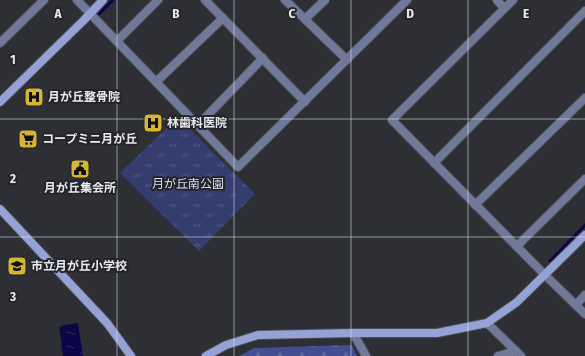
<svg xmlns="http://www.w3.org/2000/svg" width="585" height="356" font-family="'Fira Sans Condensed','Noto Sans JP',sans-serif">
<style>
.forest{fill:url(#forest-firs)}
.park{fill:url(#park-tufts)}
.water{fill:url(#water-ripples)}
.lines{fill:none;stroke-linecap:round;stroke-linejoin:round}
.stream{stroke:#0c0647;stroke-width:3}
.street-casing{stroke:#4b4d52;stroke-width:10}
.secondary-casing{stroke:#4b4d52;stroke-width:10}
.street{stroke:#717999;stroke-width:8}
.secondary{stroke:#96a2d5;stroke-width:8}
.grid{fill:none;stroke:#e8e9ed;stroke-width:1;stroke-opacity:0.55}
.labels{text-anchor:middle;dominant-baseline:central;stroke-width:4;stroke-linejoin:round;paint-order:stroke}
.poi-label{font-size:12px;font-weight:bold;fill:#e8e9ed;stroke:#24252b;text-anchor:start}
.park-label{font-size:12px;fill:#d9def2;stroke:#24252b}
.grid-label{font-size:13px;text-anchor:middle;font-weight:bold;fill:#e8e9ed;stroke:#24252b;stroke-width:4;stroke-linejoin:round;paint-order:stroke}
</style>
<defs>
<pattern id="forest-firs" width="22" height="20" patternUnits="userSpaceOnUse"><rect width="22" height="20" fill="#434d91"/><path d="M5 1l3.5 6h-7zM16 11l3.5 6h-7z" fill="#5e67a1"/></pattern>
<pattern id="park-tufts" width="24" height="20" patternUnits="userSpaceOnUse"><rect width="24" height="20" fill="#353d6f"/><path d="M3 7l-1-3M5 7V3M7 7l1-3M15 17l-1-3M17 17v-4M19 17l1-3" fill="none" stroke="#525984"/></pattern>
<pattern id="water-ripples" width="26" height="14" patternUnits="userSpaceOnUse"><rect width="26" height="14" fill="#0c0647"/><path d="M2 4q2-2 4 0t4 0M15 11q2-2 4 0t4 0" fill="none" stroke="#2f2a62"/></pattern>
</defs>
<rect width="100%" height="100%" fill="#2d2f35"/>
<path class="forest" d="M352 345 357 356H239L254 348Z"/>
<path class="park" d="M178 117 255 194 199 251 120 173Z"/>
<path class="water" d="M78 323 83 356H63L59 326Z"/>
<g class="lines">
<g class="stream">
<path d="M96 17 113 0"/>
<path d="M550 261 585 225"/>
</g>
<defs>
<g id="street">
<path d="M77 0 238 167 407 0"/>
<path d="M205 0 305 102"/>
<path d="M285 0 347 60"/>
<path d="M497 0 504 8"/>
<path d="M513 0 392 120 545 275 585 314"/>
<path d="M305 19 325 0"/>
<path d="M117 41 158 0"/>
<path d="M0 43 44 0"/>
<path d="M156 82 223 18"/>
<path d="M198 125 263 58"/>
<path d="M434 163 585 11"/>
<path d="M475 205 585 98"/>
<path d="M517 246 585 179"/>
<path d="M576 305 585 295"/>
<path d="M487 323 521 356"/>
<path d="M353 333 366 356"/>
<path d="M498 356 516 351"/>
</g>
<g id="secondary">
<path d="M0 102 83 21 103 0"/>
<path d="M0 209 107 323 131 356"/>
<path d="M206 356 226 345 258 335 353 333H437L487 323 517 302 585 235"/>
</g>
</defs>
<use href="#street" class="street-casing"/>
<use href="#secondary" class="secondary-casing"/>
<use href="#street" class="street"/>
<use href="#secondary" class="secondary"/>
</g>
<path class="grid" d="M117 0V356M234 0V356M351 0V356M468 0V356M0 119H585M0 237H585"/>
<defs>
<symbol id="hospital-square" viewBox="-11 -11 22 22"><rect x="-9" y="-9" width="18" height="18" rx="4" fill="#d5b534" stroke="#24252b"/><path d="M-5-5h3v3.5h4V-5h3V5h-3V1.5h-4V5h-3Z" fill="#111"/></symbol>
<symbol id="supermarket-square" viewBox="-11 -11 22 22"><rect x="-9" y="-9" width="18" height="18" rx="4" fill="#d5b534" stroke="#24252b"/><path d="M-6-5.5h2.5l.6 2H6L4.5 2H-2.5L-4.4-4H-6ZM-1.5 3.2a1.3 1.3 0 1 0 .1 0ZM3 3.2a1.3 1.3 0 1 0 .1 0Z" fill="#111"/></symbol>
<symbol id="civic-square" viewBox="-11 -11 22 22"><rect x="-9" y="-9" width="18" height="18" rx="4" fill="#d5b534" stroke="#24252b"/><path d="M-.6-6.5H3V-4.5H.6V-3L4-1V1h2V6H-6V1h2V-1L-.6-3ZM-1.2 2.5V6h2.4V2.5Z" fill="#111"/></symbol>
<symbol id="school-square" viewBox="-11 -11 22 22"><rect x="-9" y="-9" width="18" height="18" rx="4" fill="#d5b534" stroke="#24252b"/><path d="M0-5L7-2L0 1L-7-2ZM-4 1L0 2.5L4 1V4Q0 6-4 4Z" fill="#111"/></symbol>
</defs>
<g fill-rule="evenodd">
<use href="#hospital-square" x="23" y="86" width="22" height="22"/>
<use href="#hospital-square" x="142" y="112" width="22" height="22"/>
<use href="#supermarket-square" x="17" y="128" width="22" height="22"/>
<use href="#civic-square" x="69" y="158" width="22" height="22"/>
<use href="#school-square" x="6" y="255" width="22" height="22"/>
</g>
<g class="labels">
<g class="poi-label">
<text x="48" y="97">月が丘整骨院</text>
<text x="167" y="123">林歯科医院</text>
<text x="42" y="139">コープミニ月が丘</text>
<text x="80" y="188" text-anchor="middle">月が丘集会所</text>
<text x="31" y="266">市立月が丘小学校</text>
</g>
<g class="park-label">
<text x="188" y="184">月が丘南公園</text>
</g>
</g>
<g class="grid-label">
<text x="58" y="18">A</text>
<text x="176" y="18">B</text>
<text x="292" y="18">C</text>
<text x="410" y="18">D</text>
<text x="526" y="18">E</text>
<text x="13" y="64">1</text>
<text x="13" y="183">2</text>
<text x="13" y="301">3</text>
</g>
</svg>
